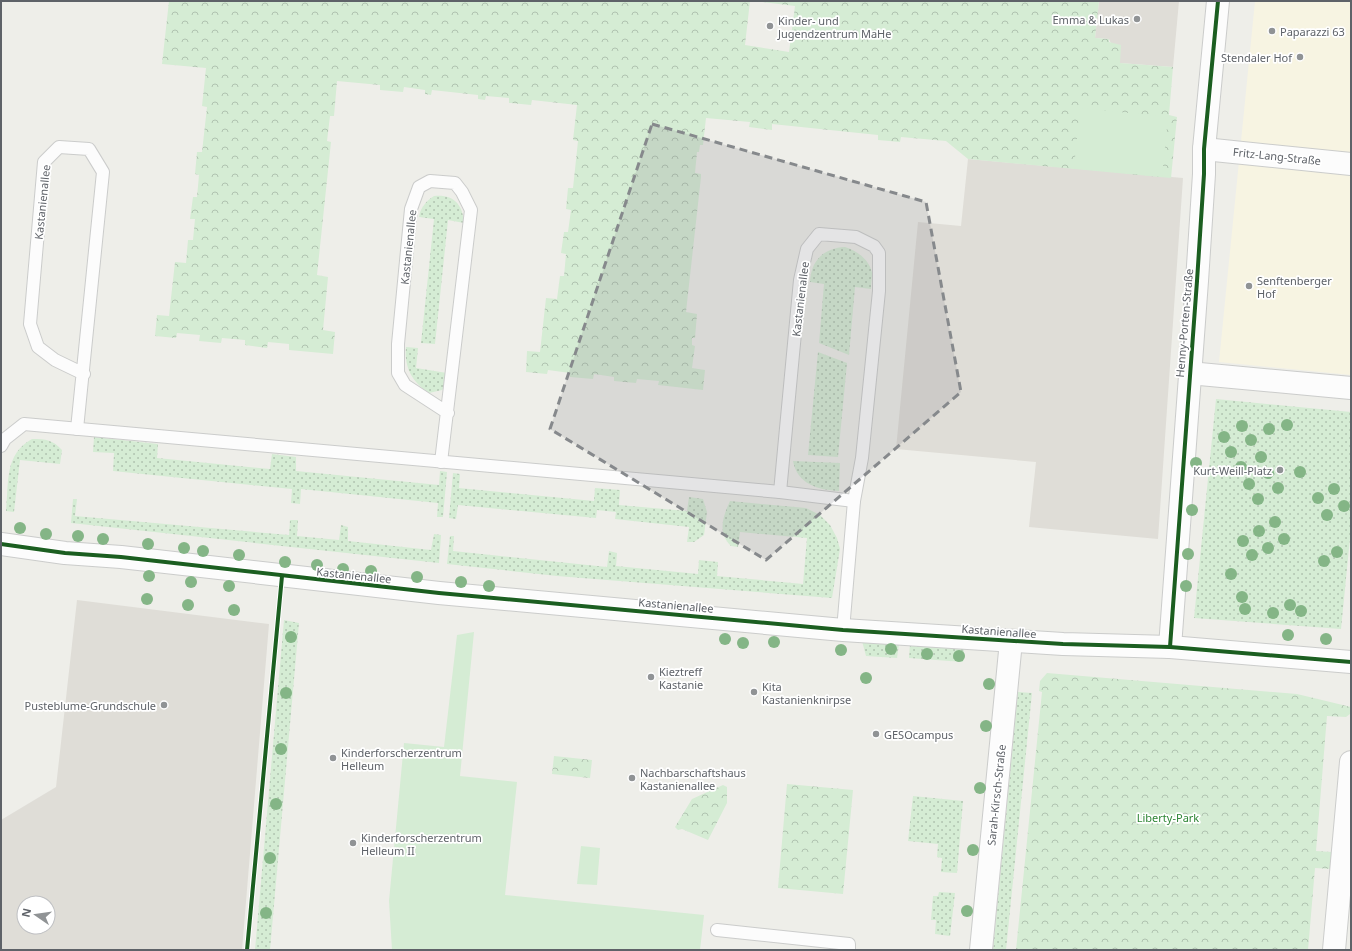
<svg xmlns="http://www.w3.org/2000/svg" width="1352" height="951" font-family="'Noto Sans',sans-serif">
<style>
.commercial{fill:#f7f4e2}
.education{fill:#dfddd7;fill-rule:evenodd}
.grass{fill:url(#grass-dots)}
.park{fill:url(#park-crowns)}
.pitch{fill:#d5ecd4}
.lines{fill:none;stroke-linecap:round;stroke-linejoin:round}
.lane-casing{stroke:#cbcccb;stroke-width:14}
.street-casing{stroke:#cbcccb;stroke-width:24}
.lane{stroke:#fcfcfc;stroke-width:12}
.street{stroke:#fcfcfc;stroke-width:22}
.cycleway-casing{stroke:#fff;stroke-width:6}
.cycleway{stroke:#1b5e20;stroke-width:4}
.tree{fill:#84b586}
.marked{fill:#86898c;fill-opacity:0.2;stroke:#86898c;stroke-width:3;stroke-dasharray:8 5;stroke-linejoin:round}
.poi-dot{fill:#909395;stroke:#fff;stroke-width:1.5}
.labels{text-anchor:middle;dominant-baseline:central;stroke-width:3.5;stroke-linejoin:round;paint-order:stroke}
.poi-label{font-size:11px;fill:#5e6268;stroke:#fff;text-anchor:start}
.street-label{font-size:11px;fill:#5e6268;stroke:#fff}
.park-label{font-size:11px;fill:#2e8635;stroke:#fff}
</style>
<defs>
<pattern id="grass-dots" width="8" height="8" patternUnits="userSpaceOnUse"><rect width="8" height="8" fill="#d5ecd4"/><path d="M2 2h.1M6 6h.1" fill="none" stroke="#b0c3b0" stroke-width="1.8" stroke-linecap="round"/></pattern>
<pattern id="park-crowns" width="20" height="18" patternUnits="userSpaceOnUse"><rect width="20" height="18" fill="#d5ecd4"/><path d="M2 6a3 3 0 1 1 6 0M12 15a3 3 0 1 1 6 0" fill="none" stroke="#b0c3b0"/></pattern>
</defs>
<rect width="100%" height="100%" fill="#eeeee9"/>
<path class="commercial" d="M1255 1H1351V375L1219 362Z"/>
<g class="education">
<path d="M1099 1H1179L1173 67 1120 63 1109 39 1095 38Z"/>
<path d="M968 159 1183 178 1158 539 1029 527 1036 462 896 449 918 222 961 226Z"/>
<path d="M77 600 269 624 242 950H1V820L56 787ZM24 903H48V927H24Z"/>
</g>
<g class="grass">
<path d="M434 196C453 194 463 204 464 223L448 220 435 344 421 343 434 219 419 217C420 208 427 200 434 196Z"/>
<path d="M845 247C856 250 870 260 872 273 872 278 871 284 871 289L855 287 849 355 819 343 824 284 810 282C811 261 823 248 845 247Z"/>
<path d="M406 347 418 348 416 368 447 373 446 386 442 390 429 393C412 382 404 367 406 347Z"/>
<path d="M818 352 847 363 838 457 808 455Z"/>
<path d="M1216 399 1351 412V528L1341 629 1194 618Z"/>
<path d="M94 437 158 444 157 458 270 469 272 454 296 457V471L439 485 440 471 447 472 443 517H437L438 503 301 489 300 504 291 503 292 489 113 471 114 453 93 452Z"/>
<path d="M32 439C46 439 53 440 62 450L60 464 20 460 14 512 6 511C9 483 4 454 32 439Z"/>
<path d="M793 461 840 463 839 491C818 490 797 484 793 461Z"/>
<path d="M453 473 460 474 459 488 594 501 595 488 620 490 619 505 687 511 689 497 703 499 707 512 704 535 694 542H687L689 527 615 519 616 512 597 510 596 518 458 505 456 519 449 518Z"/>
<path d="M73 499H77L75 516 289 535 290 520H298L297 536 339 540 341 525 348 527V541L431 550 434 534 441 535 439 563 71 523Z"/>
<path d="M730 501 806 508 820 515 830 525 837 538 840 549 832 598 557 576 447 564 450 536H454L453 551 607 567 609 551 617 553 616 566 698 574 699 560 718 562 717 576 803 584 807 538 740 532 738 547 731 546C717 533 723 516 730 501Z"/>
<path d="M284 620 299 623 270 950H255Z"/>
<path d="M862 641 899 644 897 658 866 656Z"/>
<path d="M910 644 964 648 963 662 909 658Z"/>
<path d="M1018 692 1032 693 1006 950H993Z"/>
<path d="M913 796 963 801 957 873 941 872 942 858 937 857 938 844 908 841Z"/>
<path d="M939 892 955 893 950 936 935 934 936 920H931L933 896H938Z"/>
</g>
<g class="park">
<path d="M169 1H750L745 45 789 52 795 6 755 1H1099L1095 38 1109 39V42L1121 45 1120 63 1173 67 1169 115 1177 117 1171 178 968 159 946 141 901 137 900 142 878 140V135L772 124V130L749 127 750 122 706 118 703 145H700L699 152H697L695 173 701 174V177L686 312 697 314 695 338H692V345L695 346 692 368 705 370 703 390 658 385 659 381 637 379 636 383 614 381V377L594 374 593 379 570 377V373L548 370 547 374 526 372 527 351 540 352 546 298 557 299 560 276H564L566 254 561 253 564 232H568L571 210 566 209 568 188H573L578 141 573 140 577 105 532 100 531 105 511 103H509V98L486 96 485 100 478 99V95L432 90 431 95 425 94V90L404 87 403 92 380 90V85L337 81 334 116H330L327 141 331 142 317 275 328 277 323 330 335 332 333 354 289 350V344L268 342 267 348 245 345V340L222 338 221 343 199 341 200 335 177 333 176 338 155 336 157 315 169 316 175 262 186 263 188 240H193L195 219H190L193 197H197L199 175 195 174 197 152H202L207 107 202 106 206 68 162 64Z"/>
<path d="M1047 673 1297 694 1351 707 1350 714 1346 717 1327 716 1316 851 1332 852 1331 869 1315 868 1308 950H1016L1042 692 1039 691 1040 681Z"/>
<path d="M554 756 592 760 590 778 552 774Z"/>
<path d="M787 784 853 790 843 894 778 888Z"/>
<path d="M723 785 727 787V803L708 840 682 829 678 830 675 827 692 799Z"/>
</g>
<g class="pitch">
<path d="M1080 108 1168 117 1162 177 1074 168Z"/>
<path d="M474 632 460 776 517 782 505 895 704 915 700 950H392L389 901 404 743 444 747 457 635Z"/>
<path d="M581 846 600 848 597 885 577 884Z"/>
</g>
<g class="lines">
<defs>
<g id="lane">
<path d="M77 429 103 172 89 149 59 147 44 162 30 324 38 347 55 360 84 374"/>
<path d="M1 446 5 439 24 424 780 492 854 501"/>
<path d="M441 462 471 210 462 192 455 183 430 181 419 187 411 209 398 344V373L405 385 448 413"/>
<path d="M780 492 800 280 807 249 819 234 856 237 874 246 879 253V291L862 458 854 501 843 630"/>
<path d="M717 930 849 944V950"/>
</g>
<g id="street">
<path d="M1204 149 1351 164"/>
<path d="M1189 373 1351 388"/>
<path d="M1 544 65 553 121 557 439 593 843 630 1063 644 1170 647 1351 662"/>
<path d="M1170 647 1197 281 1204 174V149L1218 1"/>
<path d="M981 950 1011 641"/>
<path d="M1334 950 1351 762"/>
</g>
</defs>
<use href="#lane" class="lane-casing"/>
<use href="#street" class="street-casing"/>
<use href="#lane" class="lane"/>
<use href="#street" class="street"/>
<defs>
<g id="cycleway">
<path d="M1 544 65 553 121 557 439 593 843 630 1063 644 1170 647 1351 662"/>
<path d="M1170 647 1197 281 1204 174V149L1218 1"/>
<path d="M247 950 282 576"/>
</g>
</defs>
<use href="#cycleway" class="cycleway-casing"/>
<use href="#cycleway" class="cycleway"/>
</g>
<g class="tree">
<circle cx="1287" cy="425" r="6"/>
<circle cx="1242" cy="426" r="6"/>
<circle cx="1269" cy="429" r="6"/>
<circle cx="1224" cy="437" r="6"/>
<circle cx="1251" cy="440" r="6"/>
<circle cx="1231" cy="452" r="6"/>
<circle cx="1261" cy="457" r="6"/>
<circle cx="1196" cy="463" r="6"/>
<circle cx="1241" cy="467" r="6"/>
<circle cx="1300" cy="472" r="6"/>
<circle cx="1268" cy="473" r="6"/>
<circle cx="1249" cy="484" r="6"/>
<circle cx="1278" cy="488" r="6"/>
<circle cx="1334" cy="489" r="6"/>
<circle cx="1318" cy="498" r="6"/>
<circle cx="1258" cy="499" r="6"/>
<circle cx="1344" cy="506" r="6"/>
<circle cx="1192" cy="510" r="6"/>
<circle cx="1327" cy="515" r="6"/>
<circle cx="1275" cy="522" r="6"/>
<circle cx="20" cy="528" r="6"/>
<circle cx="1259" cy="531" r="6"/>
<circle cx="46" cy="534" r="6"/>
<circle cx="78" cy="536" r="6"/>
<circle cx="103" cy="539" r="6"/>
<circle cx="1284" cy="539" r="6"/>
<circle cx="1243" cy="541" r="6"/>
<circle cx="148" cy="544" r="6"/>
<circle cx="184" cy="548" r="6"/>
<circle cx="1268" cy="548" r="6"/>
<circle cx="203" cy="551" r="6"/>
<circle cx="1337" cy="552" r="6"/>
<circle cx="1188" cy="554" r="6"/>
<circle cx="239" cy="555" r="6"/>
<circle cx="1252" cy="555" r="6"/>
<circle cx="1324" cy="561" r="6"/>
<circle cx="285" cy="562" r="6"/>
<circle cx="317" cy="565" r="6"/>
<circle cx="343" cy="569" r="6"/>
<circle cx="371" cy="571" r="6"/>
<circle cx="1231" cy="574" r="6"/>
<circle cx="149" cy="576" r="6"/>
<circle cx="417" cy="577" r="6"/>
<circle cx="191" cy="582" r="6"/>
<circle cx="461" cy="582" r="6"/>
<circle cx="229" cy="586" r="6"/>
<circle cx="489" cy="586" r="6"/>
<circle cx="1186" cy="586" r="6"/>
<circle cx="1242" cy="597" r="6"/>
<circle cx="147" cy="599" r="6"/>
<circle cx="188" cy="605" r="6"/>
<circle cx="1290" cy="605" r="6"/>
<circle cx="1245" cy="609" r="6"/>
<circle cx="234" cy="610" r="6"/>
<circle cx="1301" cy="611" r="6"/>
<circle cx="1273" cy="613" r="6"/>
<circle cx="1288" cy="635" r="6"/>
<circle cx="291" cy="637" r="6"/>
<circle cx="725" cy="639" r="6"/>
<circle cx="1326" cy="639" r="6"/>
<circle cx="774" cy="642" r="6"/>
<circle cx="743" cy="643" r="6"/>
<circle cx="891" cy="649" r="6"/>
<circle cx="841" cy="650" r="6"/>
<circle cx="927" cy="654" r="6"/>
<circle cx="959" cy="656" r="6"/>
<circle cx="866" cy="678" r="6"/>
<circle cx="989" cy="684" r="6"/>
<circle cx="286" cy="693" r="6"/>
<circle cx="986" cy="726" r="6"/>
<circle cx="281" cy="749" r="6"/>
<circle cx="980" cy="788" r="6"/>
<circle cx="276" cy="804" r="6"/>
<circle cx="973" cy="850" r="6"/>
<circle cx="270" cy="858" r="6"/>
<circle cx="967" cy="911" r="6"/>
<circle cx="266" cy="913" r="6"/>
</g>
<path class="marked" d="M652 124 926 202 961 392 766 560 550 429Z"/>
<g class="poi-dot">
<circle cx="1137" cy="19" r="4"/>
<circle cx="770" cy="26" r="4"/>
<circle cx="1272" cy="31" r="4"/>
<circle cx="1300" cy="57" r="4"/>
<circle cx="1249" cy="286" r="4"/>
<circle cx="1280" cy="470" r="4"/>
<circle cx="651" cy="677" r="4"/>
<circle cx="754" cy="692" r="4"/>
<circle cx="164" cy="705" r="4"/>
<circle cx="876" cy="734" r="4"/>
<circle cx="333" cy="758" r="4"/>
<circle cx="632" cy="778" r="4"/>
<circle cx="353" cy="843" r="4"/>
</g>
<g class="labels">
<g class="poi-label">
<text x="1129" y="19" text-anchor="end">Emma &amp; Lukas</text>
<text x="778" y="20">Kinder- und<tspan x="778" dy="13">Jugendzentrum MaHe</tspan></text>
<text x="1280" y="31">Paparazzi 63</text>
<text x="1292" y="57" text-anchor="end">Stendaler Hof</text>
<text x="1257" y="280">Senftenberger<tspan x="1257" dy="13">Hof</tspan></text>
<text x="1272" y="470" text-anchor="end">Kurt-Weill-Platz</text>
<text x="659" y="671">Kieztreff<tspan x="659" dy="13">Kastanie</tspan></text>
<text x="762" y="686">Kita<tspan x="762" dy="13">Kastanienknirpse</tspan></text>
<text x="156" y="705" text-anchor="end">Pusteblume-Grundschule</text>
<text x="884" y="734">GESOcampus</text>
<text x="341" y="752">Kinderforscherzentrum<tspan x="341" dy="13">Helleum</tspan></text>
<text x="640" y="772">Nachbarschaftshaus<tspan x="640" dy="13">Kastanienallee</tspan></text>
<text x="361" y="837">Kinderforscherzentrum<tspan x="361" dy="13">Helleum II</tspan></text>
</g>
<g class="street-label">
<text transform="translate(1277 156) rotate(6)">Fritz-Lang-Straße</text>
<text transform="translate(42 202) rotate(-84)">Kastanienallee</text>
<text transform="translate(408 247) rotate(-84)">Kastanienallee</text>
<text transform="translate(800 299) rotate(-83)">Kastanienallee</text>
<text transform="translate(1184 323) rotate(-85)">Henny-Porten-Straße</text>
<text transform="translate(354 575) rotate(6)">Kastanienallee</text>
<text transform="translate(676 605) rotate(5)">Kastanienallee</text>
<text transform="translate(999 631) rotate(4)">Kastanienallee</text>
<text transform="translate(996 795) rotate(-84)">Sarah-Kirsch-Straße</text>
</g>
<g class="park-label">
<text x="1168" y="817">Liberty-Park</text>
</g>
</g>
<rect width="1352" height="951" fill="none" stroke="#5e6268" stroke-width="4"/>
<g transform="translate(36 915) rotate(283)"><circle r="19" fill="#ffffff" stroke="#bfc0c3"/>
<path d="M0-3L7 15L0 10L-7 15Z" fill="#909395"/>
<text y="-6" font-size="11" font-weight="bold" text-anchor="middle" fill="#5e6268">N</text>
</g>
</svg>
